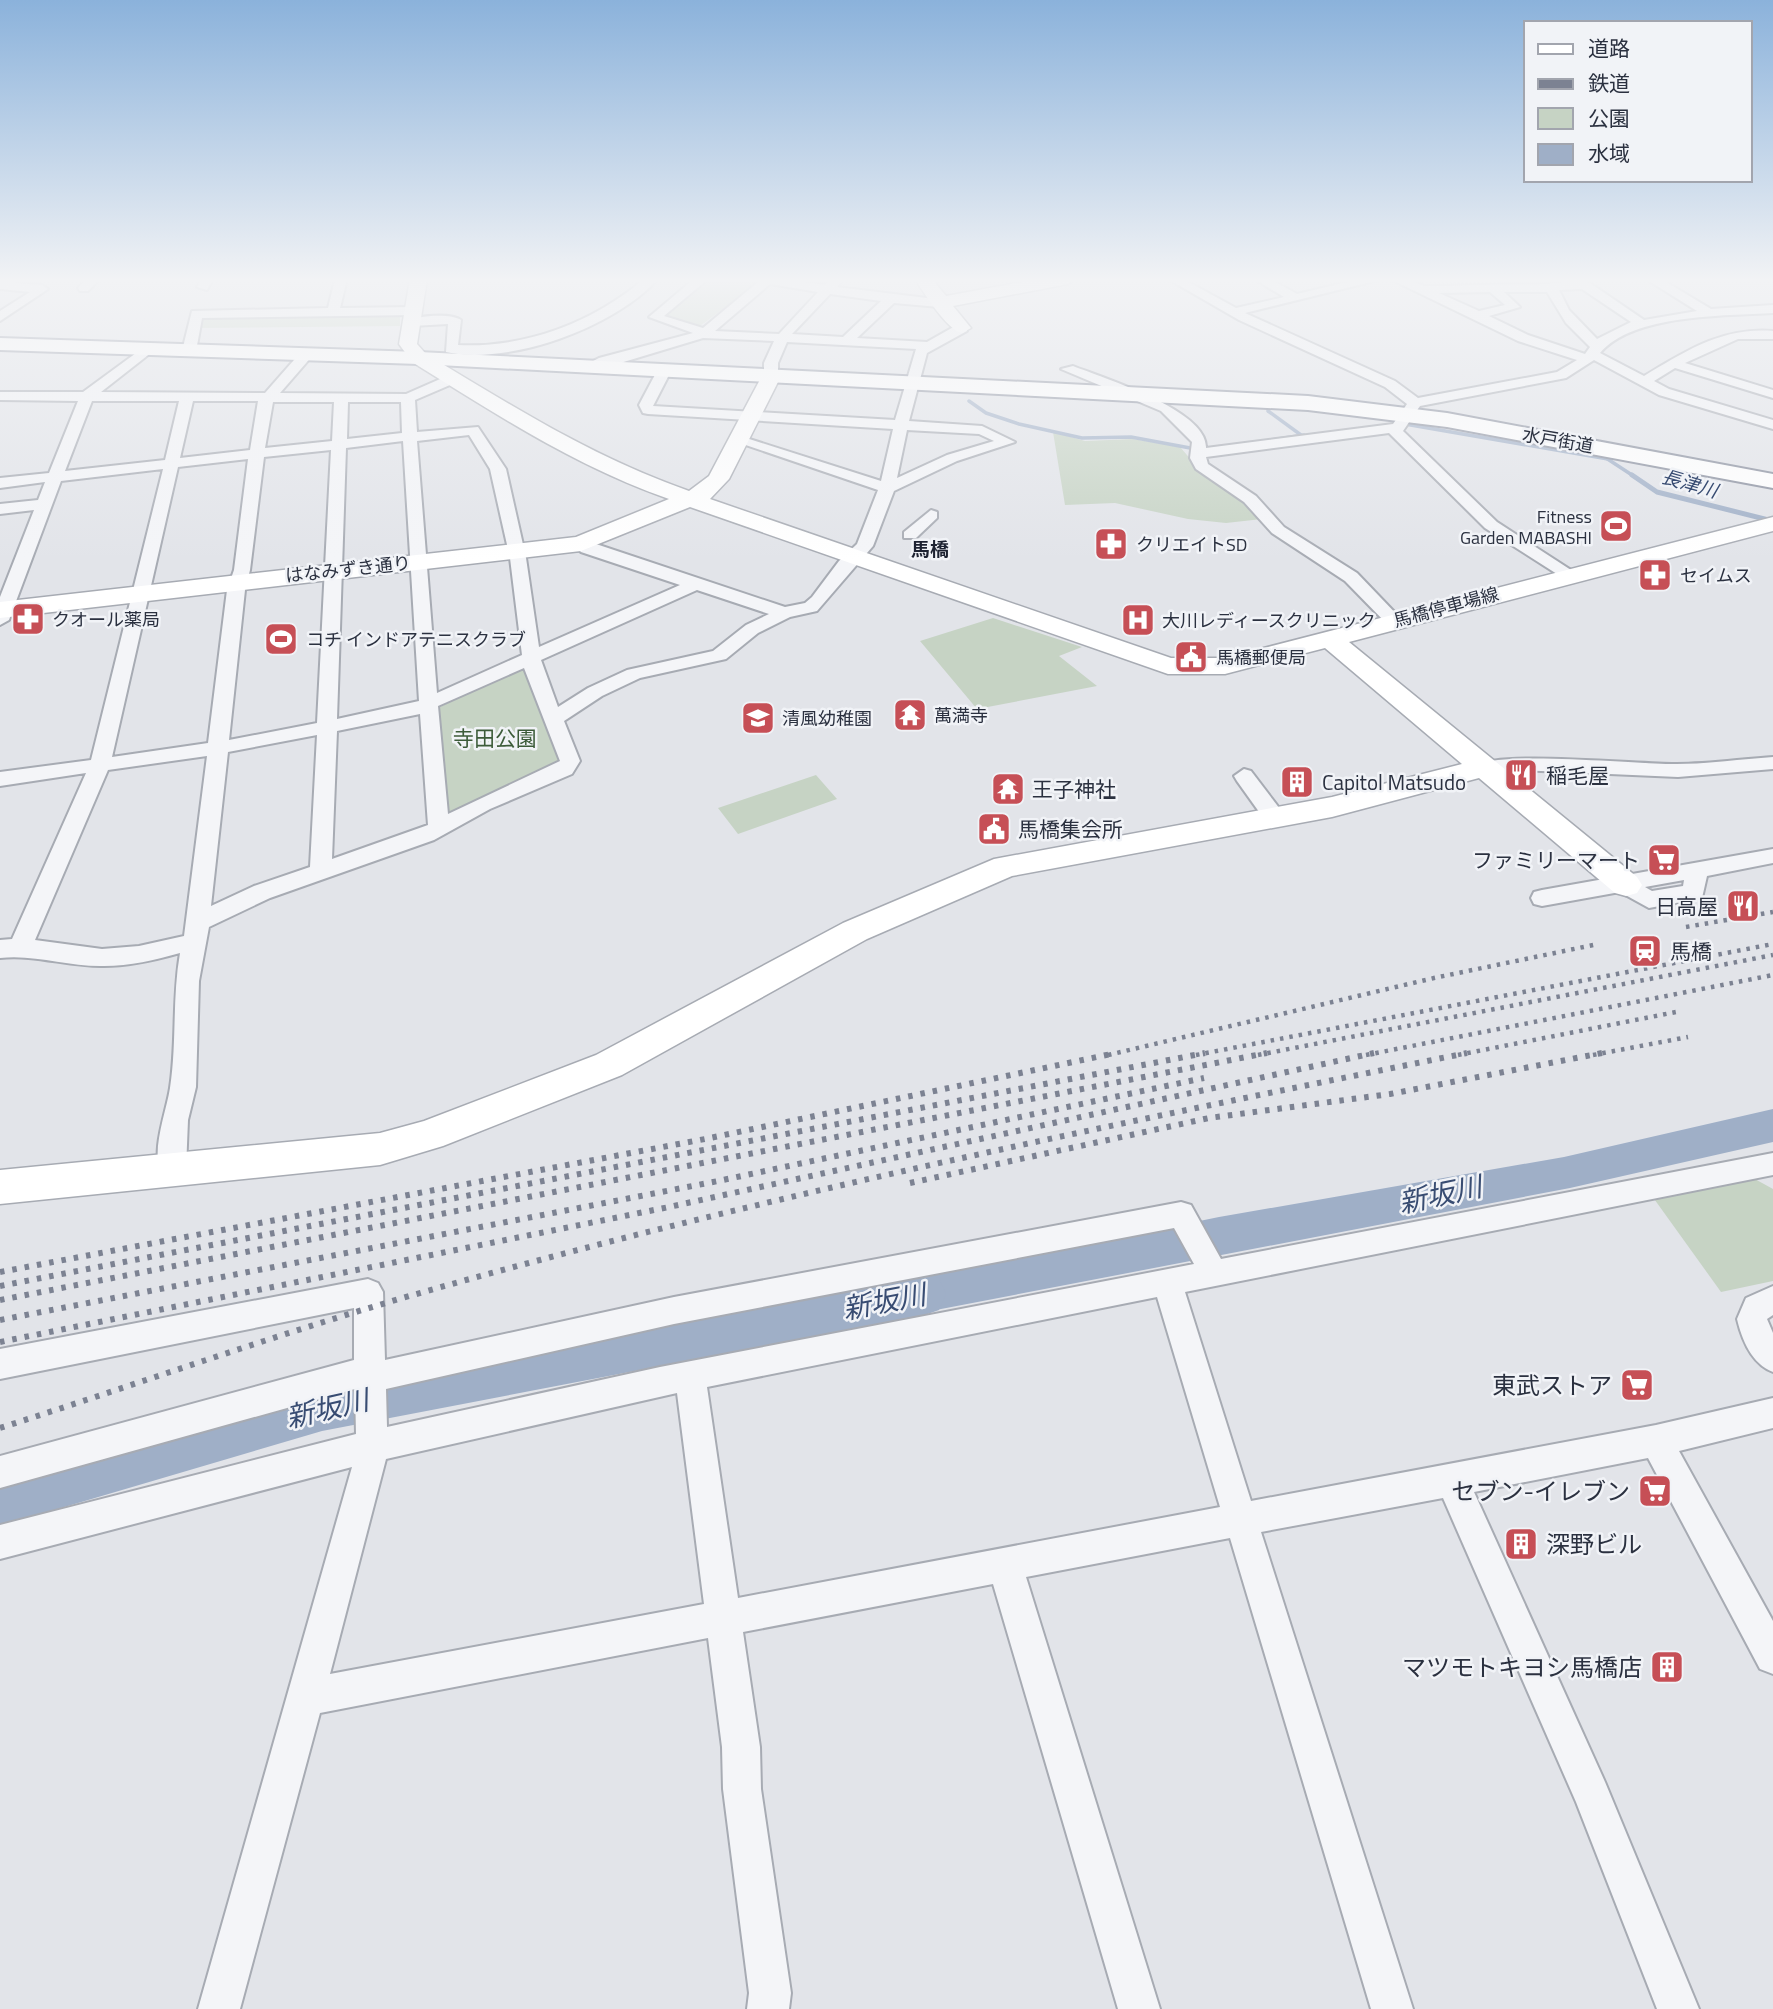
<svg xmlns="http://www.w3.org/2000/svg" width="1773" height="2009" font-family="'Titillium Web','Noto Sans JP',sans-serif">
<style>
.green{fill:#c6d3c4}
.water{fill:#9fafc7}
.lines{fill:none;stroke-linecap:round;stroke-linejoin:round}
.stream-far1{stroke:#9fafc7;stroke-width:3.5}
.stream{stroke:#9fafc7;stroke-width:5}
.river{fill:#9fafc7;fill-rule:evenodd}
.street-casing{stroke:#a7abb3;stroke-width:4}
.secondary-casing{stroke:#a7abb3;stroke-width:3}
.highway-casing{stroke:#8a909f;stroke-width:4}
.street{fill:#f4f5f8;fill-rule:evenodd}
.secondary{fill:#fff;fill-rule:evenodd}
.highway{fill:#fff;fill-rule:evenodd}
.rail-far1{stroke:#7c8292;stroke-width:4.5;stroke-dasharray:3.5 6;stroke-linecap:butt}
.rail{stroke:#7c8292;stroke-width:6;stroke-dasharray:4.5 8;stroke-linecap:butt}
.labels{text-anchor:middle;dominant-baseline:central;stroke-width:5;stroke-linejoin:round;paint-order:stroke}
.far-street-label{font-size:18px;fill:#2b3140;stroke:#f1f3f7}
.far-poi-label{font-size:18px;fill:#2b3140;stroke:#f1f3f7;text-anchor:start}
.far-water-label{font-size:19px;font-style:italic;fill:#384c72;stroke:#f1f3f7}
.far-neighbourhood-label{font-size:19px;font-weight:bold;fill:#1d2231;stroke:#f1f3f7}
.park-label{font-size:21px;fill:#3c5b39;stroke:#f1f3f7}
.poi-label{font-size:21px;fill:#2b3140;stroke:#f1f3f7;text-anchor:start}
.near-poi-label{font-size:24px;fill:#2b3140;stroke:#f1f3f7;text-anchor:end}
.near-water-label{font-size:28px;font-style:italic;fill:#384c72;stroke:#f1f3f7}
</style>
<rect width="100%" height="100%" fill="#e2e4e9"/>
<g class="green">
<path d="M705 279 758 283 700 326 661 315Z"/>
<path d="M400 313V326L198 328 199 319 207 317Z"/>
<path d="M1053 432 1085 441 1133 439 1180 447 1206 477 1240 496 1262 519 1226 523 1188 519 1115 503 1065 505Z"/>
<path d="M993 618 1082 647 1059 656 1097 686 977 709 920 641Z"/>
<path d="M518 669 529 671 562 761 447 815 436 709Z"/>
<path d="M816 775 837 799 738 834 718 808Z"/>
<path d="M1753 1178 1773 1189V1281L1721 1292 1652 1196Z"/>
</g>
<path class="water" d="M1773 1109V1142L1570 1188 868 1323 866 1289 1219 1217 1564 1157Z"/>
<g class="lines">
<g class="stream-far1">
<path d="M969 401 986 413 1019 424 1082 438 1131 437 1201 450"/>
<path d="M1268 411 1301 435"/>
<path d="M1399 423 1608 459"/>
<path d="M1271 440 1304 435"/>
<path d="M1606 458 1635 477"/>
</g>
<path class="stream" d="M1632 475 1657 492 1773 521"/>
<path class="river" d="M922 1272 939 1278 946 1294 939 1310 922 1316 322 1431 0 1526V1472L322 1381Z"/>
<defs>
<g id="street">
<path d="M4 279H19L14 283 42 285 48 289 0 321V311L30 292 0 289V282Z"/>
<path d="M87 279H100L88 291H80L78 288Z"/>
<path d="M201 279H213L207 290 197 287Z"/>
<path d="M335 279H347L340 308 414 307 420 311 414 315 202 318 196 351 189 355 182 351 192 311 328 308Z"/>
<path d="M644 279H658C615 327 509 366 446 352L448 324 412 326 406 322C415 315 452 313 461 320L458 345C526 348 592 323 644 279Z"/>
<path d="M694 279H708L664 316 703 328 758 282 752 279H784L825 285 831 279H838L841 282 837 287 943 300 945 303 939 307 894 303 857 338 927 342 957 325H967V331L927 353 909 421 982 426 1015 442 957 461 894 491 873 546 817 611 790 617 758 633 726 659 640 678 602 696 564 721 580 761 572 774 490 809 434 840 270 898 209 927 199 981 196 1087 188 1120 186 1169 182 1177 172 1181 162 1177C150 1151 166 1114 170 1088 177 1043 172 998 180 953 155 960 130 966 104 966 69 967 35 954 0 958V940L12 939 86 773 0 786V772L91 760 163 469 61 481 9 620 0 625V597L34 510 0 514V504L38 500 45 482 0 488V478L49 473 78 401 0 400V392H83L147 345 152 346V352L101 392 265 393 301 352 306 351 313 355 280 393 406 394 447 376H457V382L415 400 417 432 478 427 506 469 526 558 539 647 680 585 581 552 573 544 581 539 785 607 805 603 812 597 839 561 857 544 878 490 731 440 738 436 743 437 881 481 893 429 648 414 643 413 639 405 657 371 664 367 671 371 653 406 895 420 916 349 787 342 778 363V376L771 380 764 376V363L774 341 703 338 597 370H587V364L599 358 693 333 649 317ZM770 284 818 292 779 334 715 331ZM830 294 881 301 843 337 792 334ZM92 401H179L165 460 65 471ZM193 401H258L250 450 180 458ZM273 402H334L332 441 265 448ZM348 402H401L402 433 347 439ZM907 430 979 434 994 441 947 455 897 478ZM469 435 490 469 510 558 522 655 437 693 417 441ZM403 441 419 701 337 719 346 448ZM331 450 317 723 229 740 245 590 250 570 264 457ZM248 459 234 570 227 590 208 743 112 757 178 467ZM697 590 769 614 746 625 713 651 627 670 588 688 558 707 541 660ZM524 668 560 761 448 814 438 706ZM420 714 428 825 332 859 337 731ZM317 735 310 867 254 886 211 906 228 752ZM207 756 184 936 139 946 102 949 35 940 108 770Z"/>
<path d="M1168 279H1183L1236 308 1284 297 1254 279H1270L1297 294 1360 279H1383L1245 313 1395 381 1418 398 1557 372 1577 360 1518 341 1390 279H1407L1424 286 1548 284 1584 279 1644 320 1697 311 1646 279H1661L1711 309 1773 305V313C1724 316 1633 314 1600 353L1644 376C1686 351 1722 327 1773 331V339H1738L1685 363 1773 390V398L1675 368 1654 381 1669 389 1773 420V429L1659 395 1594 360 1566 378 1420 406 1403 431 1497 522 1574 572 1577 576 1568 581 1485 528 1389 433 1206 457 1208 464 1256 496 1284 527 1357 573 1403 621 1394 626 1388 625 1345 581 1272 533 1244 502 1196 469 1190 458 1192 442 1161 411 1061 369 1073 366C1103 378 1208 410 1206 448L1393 424 1407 404 1385 387 1239 320ZM1582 289 1631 322 1597 339 1569 310 1559 290ZM1490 292 1505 305 1479 311 1439 293ZM1504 292H1547L1566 323 1590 347 1585 354 1528 335 1489 316 1520 307Z"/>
<path d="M931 510 937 512V518L916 538H904V532Z"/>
<path d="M1773 757V769L1678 777 1519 770 1486 773 1476 767C1488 749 1647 765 1677 764 1709 764 1741 759 1773 757Z"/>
<path d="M1244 769 1251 771 1283 813 1286 818 1283 823H1267L1237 781 1234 776Z"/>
<path d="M1773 849V863L1707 876 1702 898 1649 908 1620 892 1542 906 1534 904 1531 898 1534 892 1542 890ZM1684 880 1683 886 1652 891 1645 887Z"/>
<path d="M1773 1153V1175L1185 1292 1251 1501 1656 1425 1773 1398V1428L1679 1451 1773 1621V1674L1760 1669 1648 1458 1474 1492 1605 1782 1699 2009H1657L1576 1802 1443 1498 1261 1532 1413 2009H1371L1230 1538 1026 1577 1160 2009H1118L993 1584 743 1632 760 1747 761 1789 791 1993 789 2009H747L749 1993 723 1789 722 1747 708 1638 320 1713 240 2009H198L352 1467 0 1559V1525L356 1434 355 1389 0 1488V1456L354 1360V1308L0 1379V1349L368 1279 378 1283 383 1292 385 1360 674 1297 1181 1202 1191 1205 1221 1259ZM1174 1228 1194 1264 660 1367 387 1427 386 1389 674 1324ZM1157 1297 1220 1507 738 1598 707 1387ZM677 1393 704 1604 330 1674 386 1459Z"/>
<path d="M1773 1286V1315L1767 1319 1773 1333V1372C1752 1364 1742 1340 1737 1319L1746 1298Z"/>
</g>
<g id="secondary">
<path d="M410 279H427L417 344 426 354C512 406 594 458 689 491L709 476 764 372H778L781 376 729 479 710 499 1171 658H1225L1773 517V531L1349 642 1637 877 1642 885 1637 893 1626 896 1615 893 1479 778 1332 817 1012 876 867 939 622 1075 443 1146 380 1165 0 1204V1170L380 1133 424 1121 596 1055 843 923 994 859 1332 797 1462 764 1325 648 1225 674H1168L690 507 581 551 0 618V602L576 537 669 499C576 467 496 414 412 362L399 344Z"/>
<path d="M915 279H932L946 296 1039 279H1076L1068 284 953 306 971 328 962 333C947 330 924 293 915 279Z"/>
</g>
<path id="highway" d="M0 338 419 352 1308 396 1447 413 1773 474V488L1447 427 1308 410 419 364 0 350Z"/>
</defs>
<use href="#street" class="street-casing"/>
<use href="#secondary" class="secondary-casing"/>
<use href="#highway" class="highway-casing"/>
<use href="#street" class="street"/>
<use href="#secondary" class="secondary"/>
<use href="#highway" class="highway"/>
<g class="rail-far1">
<path d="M1686 927 1773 912"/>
<path d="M1108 1055 1434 978 1598 944"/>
<path d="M1196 1055 1773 944"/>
<path d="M1258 1055 1773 955"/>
<path d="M1366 1055 1773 975"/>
<path d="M1458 1055 1676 1012"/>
<path d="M1593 1055 1688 1037"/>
</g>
<g class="rail">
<path d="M910 1183 1209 1118 1390 1094 1602 1053"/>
<path d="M0 1272 705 1139 1116 1053"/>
<path d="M0 1286 1205 1053"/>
<path d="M0 1300 1267 1053"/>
<path d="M0 1320 718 1181 1204 1078"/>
<path d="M0 1342 669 1207 1374 1053"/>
<path d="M0 1428C138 1384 274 1335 413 1295 759 1196 1114 1124 1467 1053"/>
</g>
</g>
<linearGradient id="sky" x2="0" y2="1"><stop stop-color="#8bb2db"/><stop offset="0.5" stop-color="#f2f3f5"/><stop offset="1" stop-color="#f2f3f5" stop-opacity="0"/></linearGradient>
<rect width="1773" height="561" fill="url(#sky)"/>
<defs>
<symbol id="stadium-square" viewBox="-11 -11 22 22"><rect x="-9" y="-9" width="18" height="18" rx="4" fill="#c64f56" stroke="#f1f3f7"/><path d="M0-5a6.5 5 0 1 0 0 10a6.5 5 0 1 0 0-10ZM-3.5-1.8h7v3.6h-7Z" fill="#fff"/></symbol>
<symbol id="pharmacy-square" viewBox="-11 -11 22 22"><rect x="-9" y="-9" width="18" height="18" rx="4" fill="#c64f56" stroke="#f1f3f7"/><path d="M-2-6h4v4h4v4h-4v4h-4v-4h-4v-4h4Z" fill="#fff"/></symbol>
<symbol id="hospital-square" viewBox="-11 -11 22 22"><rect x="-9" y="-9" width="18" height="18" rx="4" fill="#c64f56" stroke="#f1f3f7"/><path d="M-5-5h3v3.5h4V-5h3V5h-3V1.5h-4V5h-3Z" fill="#fff"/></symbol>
<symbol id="civic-square" viewBox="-11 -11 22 22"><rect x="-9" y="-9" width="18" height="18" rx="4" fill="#c64f56" stroke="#f1f3f7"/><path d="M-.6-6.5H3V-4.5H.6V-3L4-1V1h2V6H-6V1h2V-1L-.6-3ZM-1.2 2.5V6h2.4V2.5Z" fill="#fff"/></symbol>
<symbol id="temple-square" viewBox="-11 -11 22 22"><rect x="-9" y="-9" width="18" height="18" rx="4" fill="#c64f56" stroke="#f1f3f7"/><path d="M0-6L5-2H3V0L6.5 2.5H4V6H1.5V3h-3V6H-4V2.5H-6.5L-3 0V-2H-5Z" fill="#fff"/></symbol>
<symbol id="school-square" viewBox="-11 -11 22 22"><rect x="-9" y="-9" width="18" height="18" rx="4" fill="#c64f56" stroke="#f1f3f7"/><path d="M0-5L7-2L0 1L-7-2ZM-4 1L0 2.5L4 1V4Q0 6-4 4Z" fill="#fff"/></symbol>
<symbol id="restaurant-square" viewBox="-11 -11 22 22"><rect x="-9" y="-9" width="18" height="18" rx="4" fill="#c64f56" stroke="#f1f3f7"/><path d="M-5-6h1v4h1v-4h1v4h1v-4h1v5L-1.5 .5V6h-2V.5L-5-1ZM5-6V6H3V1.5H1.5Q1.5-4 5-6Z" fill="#fff"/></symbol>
<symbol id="building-square" viewBox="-11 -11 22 22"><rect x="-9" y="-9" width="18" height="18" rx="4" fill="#c64f56" stroke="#f1f3f7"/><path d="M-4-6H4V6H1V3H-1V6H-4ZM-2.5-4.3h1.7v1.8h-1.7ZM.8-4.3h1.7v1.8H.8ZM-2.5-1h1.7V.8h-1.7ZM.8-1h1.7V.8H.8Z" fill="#fff"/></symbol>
<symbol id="supermarket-square" viewBox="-11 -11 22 22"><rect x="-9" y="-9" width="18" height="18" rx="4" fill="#c64f56" stroke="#f1f3f7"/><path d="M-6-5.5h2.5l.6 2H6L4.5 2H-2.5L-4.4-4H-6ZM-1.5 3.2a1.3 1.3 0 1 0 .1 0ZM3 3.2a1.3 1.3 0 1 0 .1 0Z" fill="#fff"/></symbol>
<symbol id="station-square" viewBox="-11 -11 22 22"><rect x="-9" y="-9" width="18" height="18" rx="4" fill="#c64f56" stroke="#f1f3f7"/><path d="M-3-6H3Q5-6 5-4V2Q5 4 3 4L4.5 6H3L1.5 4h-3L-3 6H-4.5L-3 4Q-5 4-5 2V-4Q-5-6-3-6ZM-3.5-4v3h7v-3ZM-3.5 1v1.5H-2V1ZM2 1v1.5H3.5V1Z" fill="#fff"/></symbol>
</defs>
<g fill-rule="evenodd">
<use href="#stadium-square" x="1597" y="507" width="38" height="38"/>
<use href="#pharmacy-square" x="1092" y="525" width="38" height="38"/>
<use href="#pharmacy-square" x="1636" y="556" width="38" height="38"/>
<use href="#pharmacy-square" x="9" y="600" width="38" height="38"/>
<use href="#hospital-square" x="1119" y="601" width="38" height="38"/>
<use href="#stadium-square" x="262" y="620" width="38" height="38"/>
<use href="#civic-square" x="1172" y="638" width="38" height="38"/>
<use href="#temple-square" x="891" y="696" width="38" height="38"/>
<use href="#school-square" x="739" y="699" width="38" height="38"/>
<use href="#restaurant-square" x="1502" y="756" width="38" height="38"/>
<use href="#building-square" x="1278" y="763" width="38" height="38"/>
<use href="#temple-square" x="989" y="770" width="38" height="38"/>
<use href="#civic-square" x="975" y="810" width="38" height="38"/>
<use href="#supermarket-square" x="1645" y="841" width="38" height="38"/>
<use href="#restaurant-square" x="1724" y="887" width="38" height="38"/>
<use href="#station-square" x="1626" y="932" width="38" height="38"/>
<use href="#supermarket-square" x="1618" y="1366" width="38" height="38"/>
<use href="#supermarket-square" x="1636" y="1472" width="38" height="38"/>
<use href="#building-square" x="1502" y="1525" width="38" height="38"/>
<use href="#building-square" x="1648" y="1648" width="38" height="38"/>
</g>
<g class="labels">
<g class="far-street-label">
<text transform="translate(1558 440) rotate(10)">水戸街道</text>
<text transform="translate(348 569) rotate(-6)">はなみずき通り</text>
<text transform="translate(1446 607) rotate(-15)">馬橋停車場線</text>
</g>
<g class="far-poi-label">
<text x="1592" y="516" text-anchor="end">Fitness<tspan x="1592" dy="21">Garden MABASHI</tspan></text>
<text x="1136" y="544">クリエイトSD</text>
<text x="1680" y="575">セイムス</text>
<text x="52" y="619">クオール薬局</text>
<text x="1162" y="620">大川レディースクリニック</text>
<text x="306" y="639">コチ インドアテニスクラブ</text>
<text x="1216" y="657">馬橋郵便局</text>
<text x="934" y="715">萬満寺</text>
<text x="782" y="718">清風幼稚園</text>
</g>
<g class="far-water-label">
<text transform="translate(1690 483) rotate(16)">長津川</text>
</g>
<g class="far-neighbourhood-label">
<text x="930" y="548">馬橋</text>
</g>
<g class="park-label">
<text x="495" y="738">寺田公園</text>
</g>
<g class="poi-label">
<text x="1546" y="775">稲毛屋</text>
<text x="1322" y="782">Capitol Matsudo</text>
<text x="1032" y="789">王子神社</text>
<text x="1018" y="829">馬橋集会所</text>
<text x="1640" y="860" text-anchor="end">ファミリーマート</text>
<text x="1718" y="906" text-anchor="end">日高屋</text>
<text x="1670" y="951">馬橋</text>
</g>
<g class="near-poi-label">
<text x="1612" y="1385">東武ストア</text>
<text x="1630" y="1491">セブン-イレブン</text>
<text x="1546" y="1544" text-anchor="start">深野ビル</text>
<text x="1642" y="1667">マツモトキヨシ馬橋店</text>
</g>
<g class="near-water-label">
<text transform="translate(1440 1194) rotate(-12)">新坂川</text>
<text transform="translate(884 1301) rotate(-11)">新坂川</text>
<text transform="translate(327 1408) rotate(-13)">新坂川</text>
</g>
</g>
<rect x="1524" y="21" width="228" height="161" fill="#f1f3f7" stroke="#a2a5ae" stroke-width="2"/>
<rect x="1538" y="44" width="35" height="10" fill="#ffffff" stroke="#a2a5ae" stroke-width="2"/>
<text x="1588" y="56" font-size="21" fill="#2b3140">道路</text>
<rect x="1538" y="79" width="35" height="10" fill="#7c8292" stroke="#a2a5ae" stroke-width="2"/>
<text x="1588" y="91" font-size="21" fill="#2b3140">鉄道</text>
<rect x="1538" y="108" width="35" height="21" fill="#c6d3c4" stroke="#a2a5ae" stroke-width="2"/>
<text x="1588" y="126" font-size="21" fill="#2b3140">公園</text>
<rect x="1538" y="144" width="35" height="21" fill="#9fafc7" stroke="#a2a5ae" stroke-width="2"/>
<text x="1588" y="161" font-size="21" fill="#2b3140">水域</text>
</svg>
